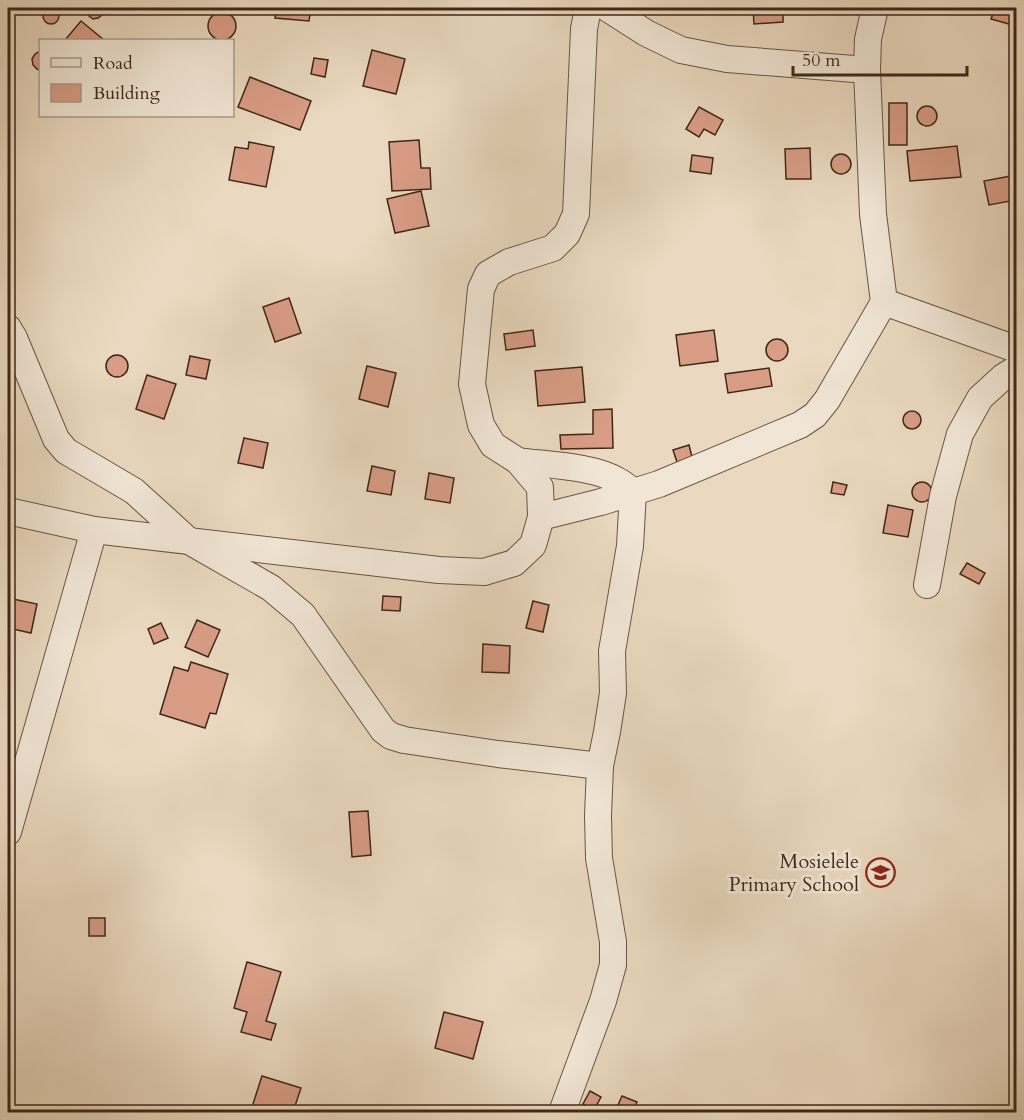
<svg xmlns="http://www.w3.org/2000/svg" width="1024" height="1120" font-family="Cardo,serif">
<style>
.building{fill:#d99d86;stroke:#3f2718;stroke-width:1.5}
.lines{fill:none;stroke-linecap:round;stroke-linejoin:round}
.minor-casing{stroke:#6a5442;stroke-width:28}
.minor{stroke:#f1e6d6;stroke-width:26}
.labels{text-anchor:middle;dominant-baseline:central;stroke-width:6;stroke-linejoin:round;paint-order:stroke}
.poi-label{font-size:20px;fill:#3f2718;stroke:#f1e6d6;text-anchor:end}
</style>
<rect width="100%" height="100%" fill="#ead9c0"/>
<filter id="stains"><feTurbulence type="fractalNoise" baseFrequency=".00333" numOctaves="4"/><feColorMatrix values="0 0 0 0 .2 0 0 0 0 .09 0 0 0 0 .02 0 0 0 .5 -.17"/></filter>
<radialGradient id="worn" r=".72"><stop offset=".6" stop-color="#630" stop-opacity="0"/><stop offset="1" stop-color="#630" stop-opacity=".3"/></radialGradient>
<g class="building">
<path d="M88 8H102L103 10 102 15 98 18 93 19 89 16 87 12Z"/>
<path d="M224 8H252L251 14Z"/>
<path d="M276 8H311L309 21 275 18Z"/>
<path d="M753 8H790V9H783V22L754 24Z"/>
<path d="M995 8H1005L1016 11V26L991 19Z"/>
<circle cx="51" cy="16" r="8"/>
<circle cx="222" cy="26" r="14"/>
<path d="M81 21 104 40H65Z"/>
<path d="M372 50 405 59 396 94 363 86Z"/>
<path d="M40 51V70L37 69 33 65 32 59 35 54Z"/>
<path d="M314 58 328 60 325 77 311 74Z"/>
<path d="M250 77 311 101 300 130 238 107Z"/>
<rect x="889" y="103" width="18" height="42"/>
<circle cx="927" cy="116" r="10"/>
<path d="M699 107 723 120 715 135 704 129 699 137 686 129Z"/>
<path d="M419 140 421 168H430L431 189 392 191 389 142Z"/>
<path d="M249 142 274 147 266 187 229 180 235 147 248 149Z"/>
<path d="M957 146 961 177 910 181 907 151Z"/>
<path d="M810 148 811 179H786L785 149Z"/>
<circle cx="841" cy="164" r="10"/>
<path d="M692 155 713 158 711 174 690 171Z"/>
<path d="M1016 175V200L989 205 984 181Z"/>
<path d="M421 191 429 226 395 233 387 199Z"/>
<path d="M289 298 301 333 275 342 263 307Z"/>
<path d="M533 330 535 346 506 350 504 334Z"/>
<path d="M714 330 718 361 680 366 676 335Z"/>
<circle cx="777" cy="350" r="11"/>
<circle cx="117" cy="366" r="11"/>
<path d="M190 356 210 360 206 379 186 375Z"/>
<path d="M367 366 396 373 388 407 359 399Z"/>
<path d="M582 367 585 402 538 406 535 371Z"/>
<path d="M769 368 772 386 728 393 725 374Z"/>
<path d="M147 375 176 384 164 419 136 409Z"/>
<path d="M612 409 613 448 561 449 560 435 593 434V410Z"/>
<circle cx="912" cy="420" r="9"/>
<path d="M244 438 268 443 263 468 238 463Z"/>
<path d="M689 445 693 461 678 465 673 450Z"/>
<path d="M372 466 395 471 391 495 367 491Z"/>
<path d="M429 473 454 478 450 503 425 499Z"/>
<circle cx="922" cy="492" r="10"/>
<path d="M833 482 847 485 844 495 831 493Z"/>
<path d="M888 505 913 510 908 537 883 533Z"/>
<path d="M967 563 985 573 979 584 960 574Z"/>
<path d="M383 596 401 597 400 611 382 610Z"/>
<path d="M8 598 37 604 31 633 8 628Z"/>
<path d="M533 601 549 605 543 632 526 628Z"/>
<path d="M197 620 220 630 208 657 185 647Z"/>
<path d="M161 623 168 638 154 644 148 629Z"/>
<path d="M483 644 510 646 509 673 482 672Z"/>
<path d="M191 662 228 674 216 714 210 713 205 728 160 714 174 667 188 671Z"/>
<path d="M368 811 371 855 352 857 349 812Z"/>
<rect x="89" y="918" width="16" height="18"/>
<path d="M247 962 281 972 266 1021 276 1024 271 1040 241 1032 247 1012 234 1008Z"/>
<path d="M444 1012 483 1022 473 1059 435 1048Z"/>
<path d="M262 1076 301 1088 293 1112H258L251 1110Z"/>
<path d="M590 1091 601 1097 594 1110 583 1104Z"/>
<path d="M622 1096 637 1102 634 1109 645 1112H615Z"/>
</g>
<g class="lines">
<defs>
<g id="minor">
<path d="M607 8 646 33 681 50 727 59 867 70"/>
<path d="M884 302 1016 349"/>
<path d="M8 328 14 338 56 439 66 451 134 491 189 541 271 588 303 615 383 730 391 736 404 740 498 754 600 766"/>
<path d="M518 461C546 465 595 466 618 481 624 484 628 488 633 492L630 546 612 651 613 693 607 732 600 766 598 816 599 858 613 942V965L603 1001 562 1112"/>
<path d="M8 511 94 530 439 570 484 572 514 563 533 545 541 517 540 487 518 461 493 445 481 425 472 384 481 289 488 274 509 262 553 248 567 234 576 214 584 29 588 8"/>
<path d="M541 517 601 502 659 484 800 425 815 415 827 400 884 302 873 214 867 70 868 39 875 8"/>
<path d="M927 585 943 496 960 434 980 398 1003 377 1016 369"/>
<path d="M8 832 94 530"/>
</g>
</defs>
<use href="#minor" class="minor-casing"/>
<use href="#minor" class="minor"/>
</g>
<defs>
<symbol id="school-ring" viewBox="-11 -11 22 22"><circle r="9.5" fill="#f1e6d6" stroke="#8f2418" stroke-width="1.5"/><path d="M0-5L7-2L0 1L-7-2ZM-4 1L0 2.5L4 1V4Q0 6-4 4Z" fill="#8f2418"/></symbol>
</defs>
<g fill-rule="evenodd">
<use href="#school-ring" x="864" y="856" width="33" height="33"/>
</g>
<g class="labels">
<g class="poi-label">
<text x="859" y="861">Mosielele<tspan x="859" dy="23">Primary School</tspan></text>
</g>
</g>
<rect width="1024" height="1120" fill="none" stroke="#ead9c0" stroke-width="30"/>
<rect x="9" y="9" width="1006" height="1102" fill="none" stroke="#3f2718" stroke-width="3"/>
<rect x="15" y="15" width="994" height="1090" fill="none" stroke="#3f2718" stroke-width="1.5"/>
<rect x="39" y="39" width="195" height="78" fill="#f1e6d6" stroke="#aa9a8a" stroke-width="1.5"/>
<rect x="51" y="58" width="30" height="9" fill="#f1e6d6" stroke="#aa9a8a" stroke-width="1.5"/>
<text x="93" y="69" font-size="18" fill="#3f2718">Road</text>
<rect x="51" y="84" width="30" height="18" fill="#d99d86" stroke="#aa9a8a" stroke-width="1.5"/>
<text x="93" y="99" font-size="18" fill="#3f2718">Building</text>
<path d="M793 66v9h174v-9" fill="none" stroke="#3f2718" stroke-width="3"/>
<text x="802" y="66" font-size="18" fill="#3f2718" stroke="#f1e6d6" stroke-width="4.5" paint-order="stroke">50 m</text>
<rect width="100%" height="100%" filter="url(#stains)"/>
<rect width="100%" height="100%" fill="url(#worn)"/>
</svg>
